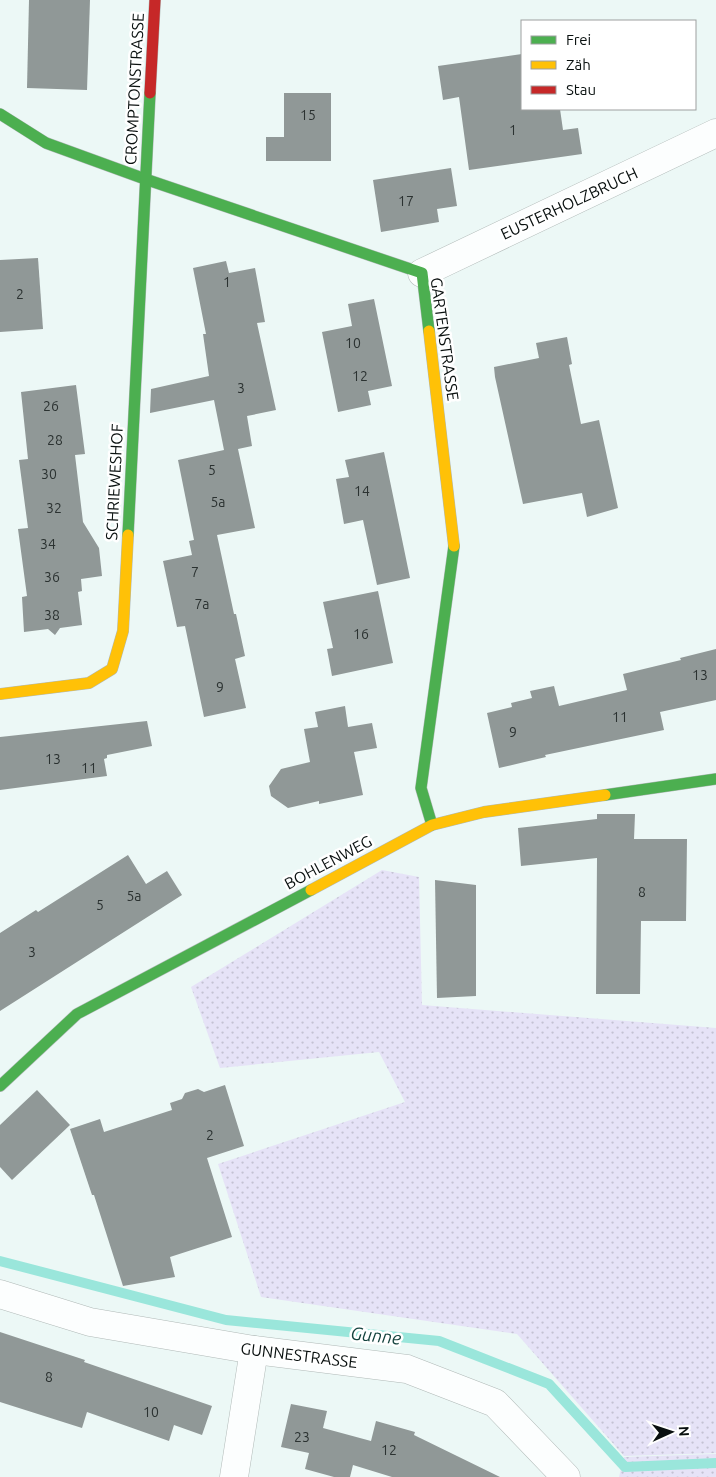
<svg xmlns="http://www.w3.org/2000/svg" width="716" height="1477" font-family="Ubuntu,sans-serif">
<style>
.grass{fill:url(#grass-dots)}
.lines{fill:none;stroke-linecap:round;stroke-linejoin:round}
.stream{stroke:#9ae6db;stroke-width:10}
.building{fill:#909897}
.street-casing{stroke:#b0b9b7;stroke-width:29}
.fast-casing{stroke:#b0b9b7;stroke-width:12}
.slow-casing{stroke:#b0b9b7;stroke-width:12}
.jam-casing{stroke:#b0b9b7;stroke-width:12}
.street{stroke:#fcfefe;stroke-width:28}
.fast{stroke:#4caf50;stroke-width:11}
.slow{stroke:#ffc107;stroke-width:11}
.jam{stroke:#c62828;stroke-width:11}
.labels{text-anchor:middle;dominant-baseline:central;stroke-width:5;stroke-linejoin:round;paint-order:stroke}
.number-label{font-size:14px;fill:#2b3231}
.street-label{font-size:16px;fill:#09100f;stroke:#fff}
.water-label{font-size:18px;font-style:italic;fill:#14433e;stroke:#fff}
</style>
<defs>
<pattern id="grass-dots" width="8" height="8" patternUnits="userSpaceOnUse" patternTransform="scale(1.25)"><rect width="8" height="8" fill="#e6e3f7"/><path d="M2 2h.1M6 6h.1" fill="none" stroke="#c4c2d3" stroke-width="1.8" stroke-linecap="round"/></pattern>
</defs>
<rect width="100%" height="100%" fill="#ecf8f6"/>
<g class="grass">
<path d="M382 870 419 877 422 1005 716 1028V1453L624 1456 517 1334 261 1297 218 1164 405 1102 379 1052 220 1068 191 987Z"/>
<path d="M716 1454V1477H619L624 1457Z"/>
</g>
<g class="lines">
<path class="stream" d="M0 1261 226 1320 439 1341 549 1384 625 1467 716 1463"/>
</g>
<g class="building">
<path d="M29 0H90L87 90 27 88Z"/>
<path d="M522 54V109H560L563 130 578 128 582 154 469 170 459 97 443 100 438 66Z"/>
<path d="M284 93H331V161H266V137H284Z"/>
<path d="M451 168 457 206 437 209 439 222 381 232 373 180Z"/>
<path d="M38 258 43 329 0 332V260Z"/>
<path d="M226 261 229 273 255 268 265 322 257 323 276 410 247 416 252 446 238 449 255 528 217 535 234 614H236L245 656 235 659 246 708 204 717 185 626 177 627 163 561 192 555 189 541 212 536 194 540 178 460 224 450 214 400 150 413 151 389 209 376 203 334H206L193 268Z"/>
<path d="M374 299 392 386 368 391 371 405 338 412 322 332 352 326 348 304Z"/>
<path d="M567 337 572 364 569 365 581 424 599 420 618 508 587 517 582 493 523 504 495 377 494 367 539 358 536 343Z"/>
<path d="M76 385 85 454 75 455 83 522 99 548 102 576 81 579 82 591 78 592 82 625 60 628 55 635 48 629 24 632 22 597 27 596 18 529 28 528 19 460 28 459 21 392Z"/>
<path d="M384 452 410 578 377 585 363 520 344 524 336 479 349 477 345 460Z"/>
<path d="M378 591 393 663 332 676 327 649 333 648 323 602Z"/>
<path d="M716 649V700L660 712 664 730 545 755 546 757 499 768 487 713 512 707 511 703 532 698 530 691 554 686 559 706 627 690 623 674 681 660 680 658Z"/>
<path d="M345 706 348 727 372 723 377 748 354 752 363 795 319 804V801L288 808 271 796 269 786 281 769 310 762 304 729 318 727 315 712Z"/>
<path d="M147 721 152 746 107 755V758L104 759 107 776 0 790V737Z"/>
<path d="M597 814H635L634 839H687L686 921H641L640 994H596L597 858 521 866 518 828 597 819Z"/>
<path d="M128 855 146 884 167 871 182 895 0 1011V933L36 910 38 912Z"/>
<path d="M435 880 476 885V996L437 998Z"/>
<path d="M225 1085 244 1146 207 1158 232 1237 170 1257 175 1277 123 1286 94 1195H92L70 1129 100 1119 104 1132 172 1110 170 1103 182 1099 185 1093 198 1089 204 1092Z"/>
<path d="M37 1090 70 1125 12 1180 0 1167V1125Z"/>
<path d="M0 1332 85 1360 84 1362 212 1406 202 1435 174 1425 169 1441 87 1412 82 1428 0 1402Z"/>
<path d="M291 1404 327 1411 323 1428 371 1441 376 1421 415 1432 414 1435 500 1477H392L353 1465 350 1477H334L305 1469 309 1453 281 1447Z"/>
</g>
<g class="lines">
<defs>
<g id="street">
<path d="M422 273 716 133"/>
<path d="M0 1294 90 1322 254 1350 407 1369 495 1403 566 1477"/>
<path d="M234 1477 254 1350"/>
</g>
<g id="fast">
<path d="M0 114 46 143 145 179 422 273 429 331"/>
<path d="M128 535 150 93"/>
<path d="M605 795 716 779"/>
<path d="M432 825 421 788 454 546"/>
<path d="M0 1086 77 1014 311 890"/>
</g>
<g id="slow">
<path d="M429 331 454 546"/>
<path d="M0 694 89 683 112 669 123 631 128 535"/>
<path d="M311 890 432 825 484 812 605 795"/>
</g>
<path id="jam" d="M150 93 155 0"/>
</defs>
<use href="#street" class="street-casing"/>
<use href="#fast" class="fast-casing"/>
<use href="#slow" class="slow-casing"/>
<use href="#jam" class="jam-casing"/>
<use href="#street" class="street"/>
<use href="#fast" class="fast"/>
<use href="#slow" class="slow"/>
<use href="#jam" class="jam"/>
</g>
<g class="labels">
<g class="number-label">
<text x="308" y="115">15</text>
<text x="513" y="130">1</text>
<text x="406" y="201">17</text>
<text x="227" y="282">1</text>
<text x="20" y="294">2</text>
<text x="353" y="343">10</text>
<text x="360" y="376">12</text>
<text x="241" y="388">3</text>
<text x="51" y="406">26</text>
<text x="55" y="440">28</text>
<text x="212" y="470">5</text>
<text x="49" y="474">30</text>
<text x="362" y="491">14</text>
<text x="218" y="502">5a</text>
<text x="54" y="508">32</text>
<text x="48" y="544">34</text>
<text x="195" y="572">7</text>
<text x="52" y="577">36</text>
<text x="202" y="604">7a</text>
<text x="52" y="615">38</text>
<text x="361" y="634">16</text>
<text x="700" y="675">13</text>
<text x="220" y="687">9</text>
<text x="620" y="717">11</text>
<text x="513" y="732">9</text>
<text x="53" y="759">13</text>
<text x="89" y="768">11</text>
<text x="642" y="892">8</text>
<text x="134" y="896">5a</text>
<text x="100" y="905">5</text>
<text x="32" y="952">3</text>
<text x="210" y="1135">2</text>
<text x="49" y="1377">8</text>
<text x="151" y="1412">10</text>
<text x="302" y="1437">23</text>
<text x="389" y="1450">12</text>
</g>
<g class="street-label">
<text transform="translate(134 89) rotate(-87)">CROMPTONSTRASSE</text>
<text transform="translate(569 203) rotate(-25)">EUSTERHOLZBRUCH</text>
<text transform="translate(445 339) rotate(82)">GARTENSTRASSE</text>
<text transform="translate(114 482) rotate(-87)">SCHRIEWESHOF</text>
<text transform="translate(328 862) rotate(-28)">BOHLENWEG</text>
<text transform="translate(299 1355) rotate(7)">GUNNESTRASSE</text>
</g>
<g class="water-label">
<text transform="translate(376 1335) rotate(6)">Gunne</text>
</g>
</g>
<rect x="521" y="20" width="175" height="90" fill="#ffffff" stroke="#9d9f9f"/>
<rect x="531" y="36" width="25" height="8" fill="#4caf50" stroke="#9d9f9f"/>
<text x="566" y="45" font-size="15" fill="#09100f">Frei</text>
<rect x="531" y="61" width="25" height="8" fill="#ffc107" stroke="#9d9f9f"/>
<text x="566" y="70" font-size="15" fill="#09100f">Zäh</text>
<rect x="531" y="86" width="25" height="8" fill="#c62828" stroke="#9d9f9f"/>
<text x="566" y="95" font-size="15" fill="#09100f">Stau</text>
<g transform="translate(671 1432) rotate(87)" stroke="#ffffff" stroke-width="4" paint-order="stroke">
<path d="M0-4L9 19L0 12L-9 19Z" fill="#09100f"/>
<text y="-8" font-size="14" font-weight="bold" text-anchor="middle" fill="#09100f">N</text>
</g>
</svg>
